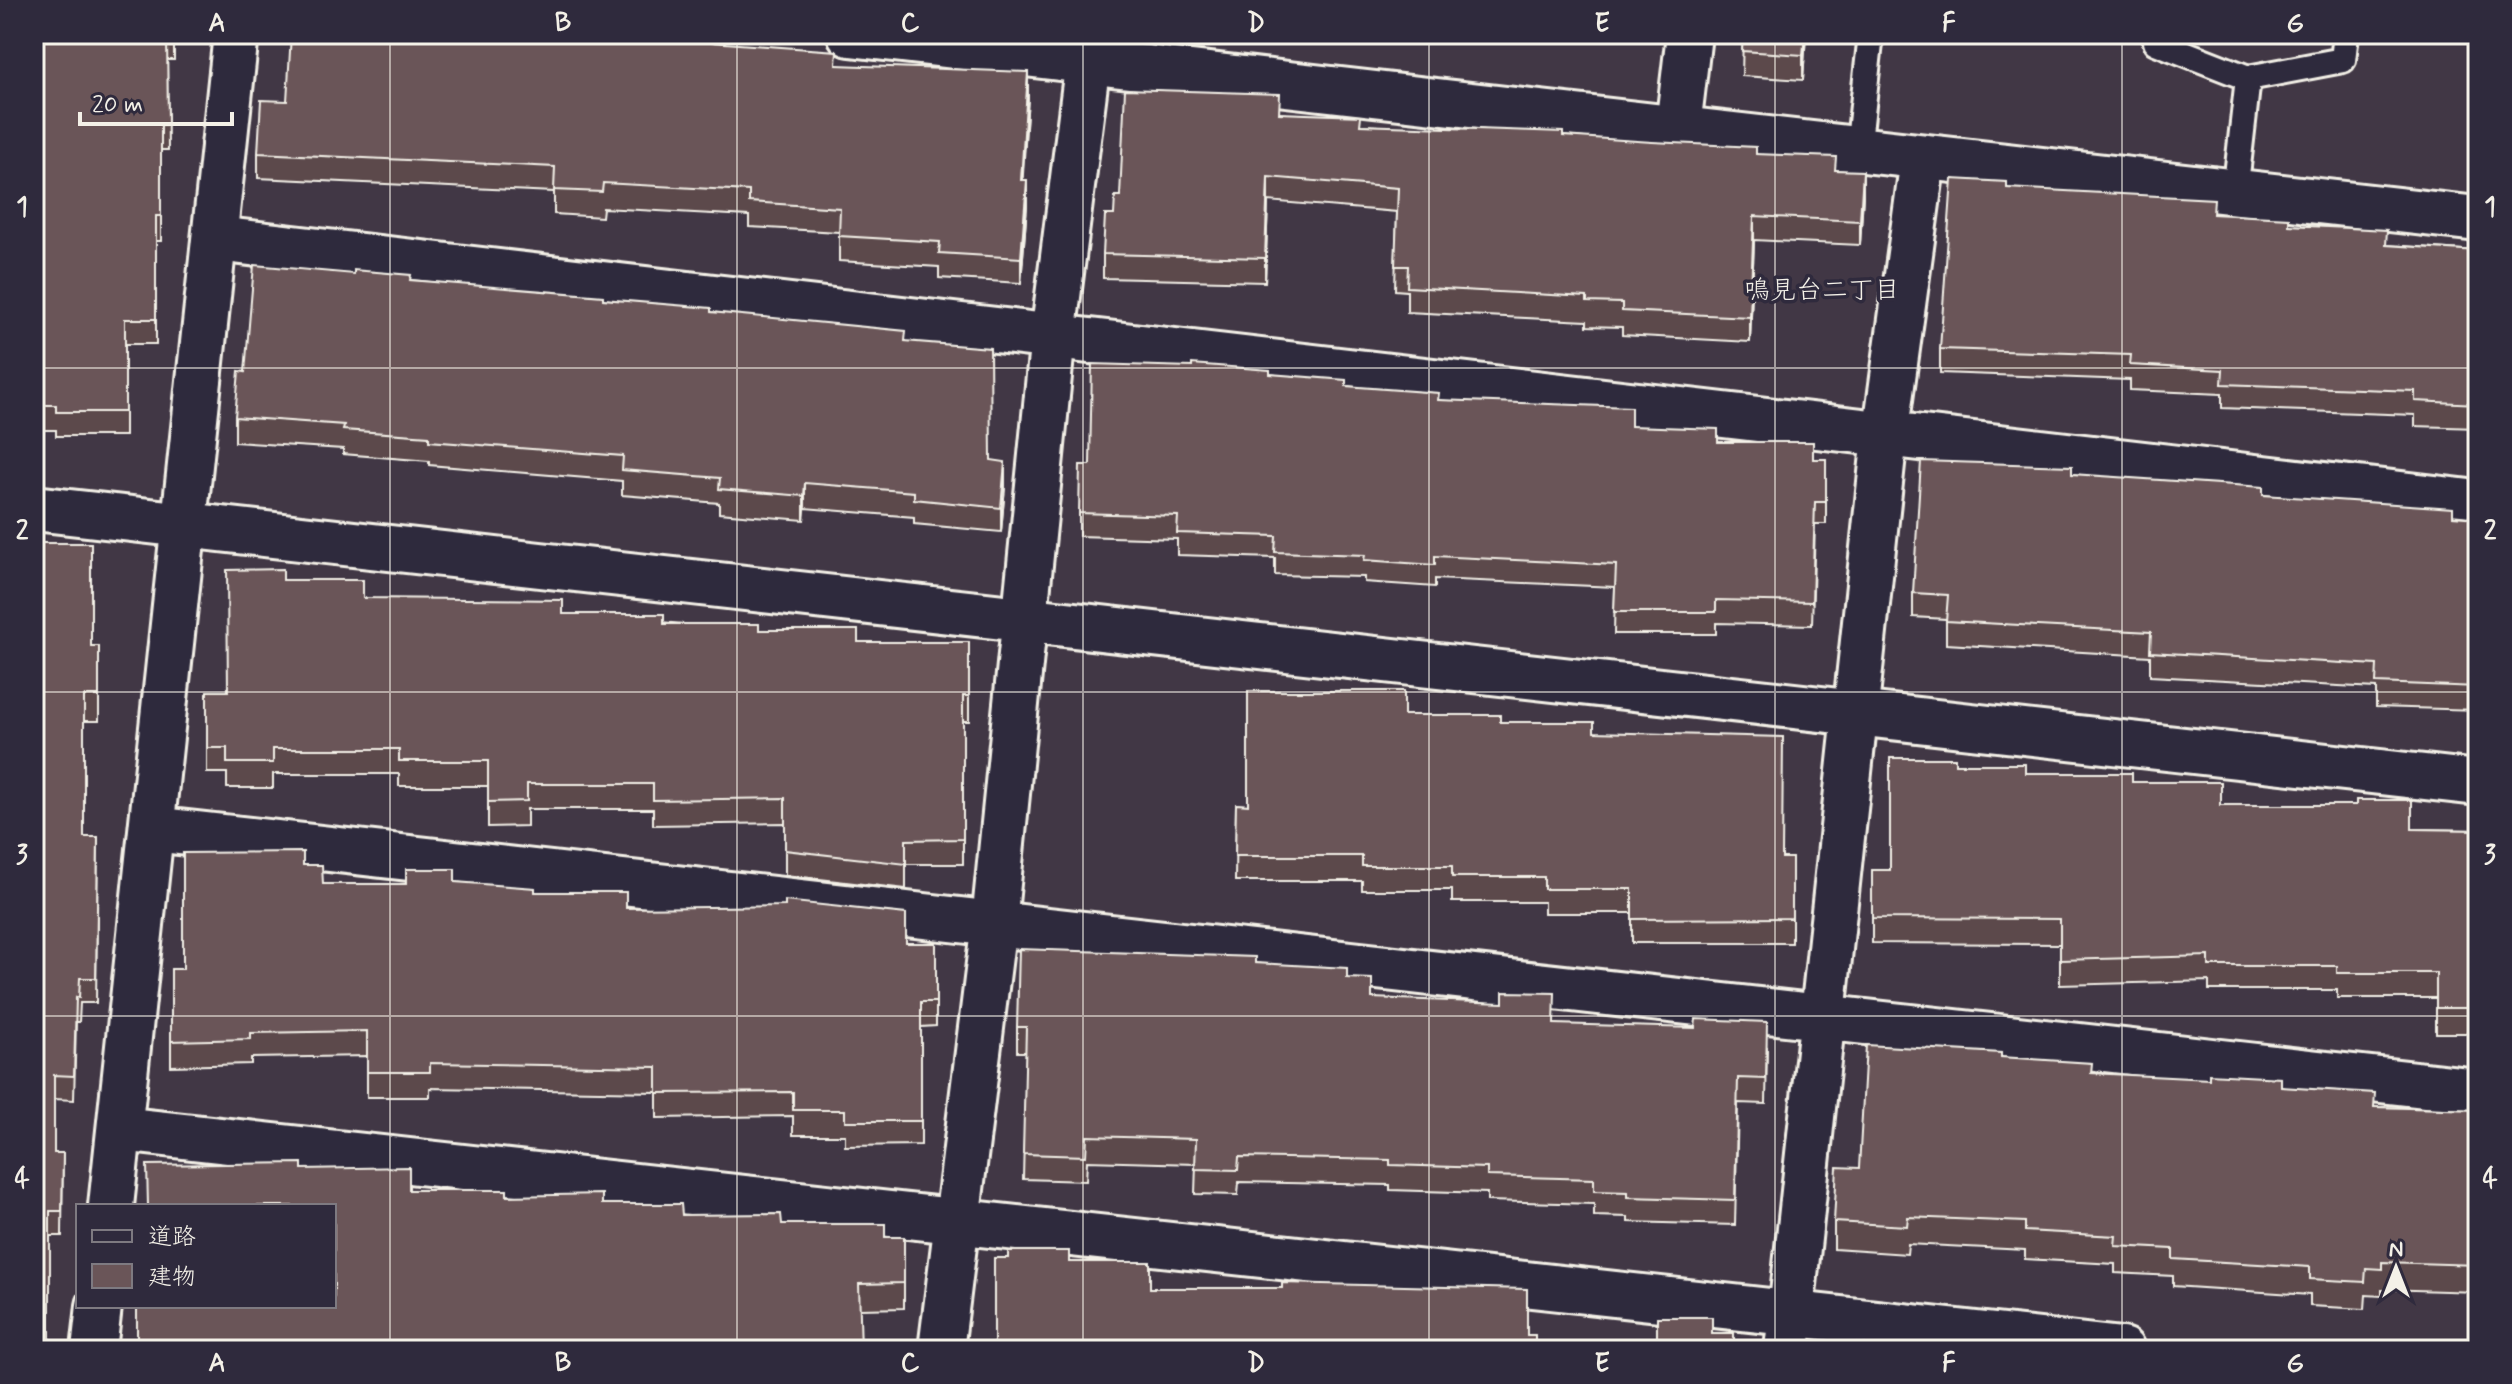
<svg xmlns="http://www.w3.org/2000/svg" width="2512" height="1384" font-family="Mynerve,'Klee One',sans-serif">
<style>
.lines{fill:none;stroke-linecap:round;stroke-linejoin:round}
.service-casing{stroke:#f4f1e8;stroke-width:30}
.minor-casing{stroke:#f4f1e8;stroke-width:50}
.tertiary-casing{stroke:#f4f1e8;stroke-width:50}
.service{stroke:#2f2a3d;stroke-width:24}
.minor{stroke:#2f2a3d;stroke-width:44}
.tertiary{stroke:#2f2a3d;stroke-width:44}
.wall{fill:#5b494c;stroke:#f4f1e8;stroke-width:2}
.shaded-wall{fill:#4a3c3e;stroke:#f4f1e8;stroke-width:2}
.building{fill:#6a5558;stroke:#f4f1e8;stroke-width:2}
.grid{fill:none;stroke:#f4f1e8;stroke-width:2;stroke-opacity:0.55}
.labels{text-anchor:middle;dominant-baseline:central;stroke-width:7;stroke-linejoin:round;paint-order:stroke}
.neighbourhood-label{font-size:26px;fill:#f4f1e8;stroke:#2f2a3d}
.neatline{fill:none;stroke:#f4f1e8;stroke-width:3}
.grid-label{font-size:26px;text-anchor:middle;font-weight:bold;fill:#f4f1e8}
</style>
<rect width="100%" height="100%" fill="#413745"/>
<filter id="ink" filterUnits="userSpaceOnUse"><feTurbulence type="fractalNoise" baseFrequency=".0125" numOctaves="2"/><feDisplacementMap in="SourceGraphic" scale="16" xChannelSelector="R" yChannelSelector="G"/><feConvolveMatrix kernelMatrix="1 2 1 2 8 2 1 2 1" color-interpolation-filters="sRGB"/></filter>
<g filter="url(#ink)">
<g class="lines">
<defs>
<g id="service">
<path d="M2157 34 2156 42 2248 78 2235 193"/>
<path d="M2248 78 2343 60 2346 34"/>
<path d="M1858 150 1871 34"/>
</g>
<g id="minor">
<path d="M850 34C1393 94 1935 160 2478 219"/>
<path d="M1678 127 1689 34"/>
<path d="M216 239 2478 503"/>
<path d="M152 829 2478 1091"/>
<path d="M120 1129 2122 1350"/>
<path d="M111 1206 236 34"/>
<path d="M94 1350 99 1306"/>
<path d="M941 1350 994 923 1053 336 1088 60"/>
<path d="M1787 1350 1885 436 1923 159"/>
</g>
<g id="tertiary">
<path d="M1088 60 1091 34"/>
<path d="M34 508 2478 783"/>
</g>
</defs>
<use href="#service" class="service-casing"/>
<use href="#minor" class="minor-casing"/>
<use href="#tertiary" class="tertiary-casing"/>
<use href="#service" class="service"/>
<use href="#minor" class="minor"/>
<use href="#tertiary" class="tertiary"/>
</g>
<g class="wall">
<path d="M34 34H174V60H167L168 150H161V241H156V344H125V436H56V430H34Z"/>
<path d="M631 34V36L837 65 1028 97 1022 180 1027 205 1021 283 939 278V267L839 261V232L749 227V216L603 208 602 217 554 214V192L258 178V153Z"/>
<path d="M1743 34H1806L1803 80 1742 76Z"/>
<path d="M1280 113 1361 125 1563 136 1756 154 1836 170 1863 195 1860 245 1754 240 1750 342 1622 335V327L1587 326V321L1407 312V291L1395 290 1397 212 1268 201 1265 282 1103 278V254L1120 196Z"/>
<path d="M2007 188 2214 214 2289 225 2387 245 2478 251V428L2415 426V415L2222 408V394L2130 390V380L1940 373V349Z"/>
<path d="M411 280 603 299 711 312 906 341 991 460 1005 486 1001 532 914 524V517L805 508 804 520 719 513V503L622 495V481L429 465V461L343 454V449L235 442V417L245 372Z"/>
<path d="M1270 374 1439 400 1631 426 1813 459H1826V524H1815L1812 625 1716 623V634H1614L1615 587 1435 579V587L1364 582V577L1275 575V558L1177 555V539L1079 536V513L1090 465Z"/>
<path d="M2072 474 2478 518V710L2376 707V688L2150 676V656L1946 644V619L1913 617V593Z"/>
<path d="M34 543 91 646H99V721H84V837H98L96 1003H80L79 1022H76L74 1100 54 1099V1153H63L62 1236H50V1350H34Z"/>
<path d="M283 580 363 598 759 630 858 642H969V721H963V864H906V889L785 875V823L653 825V809H527V826L488 827V786H399V774H273V788H227V773H207V691H228Z"/>
<path d="M1404 715 1594 732 1782 858H1792V943H1632V913H1544V902H1452V890H1362V881H1235L1236 804 1248 805Z"/>
<path d="M1955 764 2025 773 2132 782 2221 805 2412 829 2478 830V1033H2436V998H2337V990H2209V981L2060 985V944L1872 943V870H1890Z"/>
<path d="M303 865 323 884H406L455 882 535 892 626 908 906 943H936V1026L921 1027V1145L845 1146V1135H793V1116L657 1118V1092L430 1088V1097H367V1056L251 1058V1064L171 1066V969H183Z"/>
<path d="M1255 963 1347 978 1372 998 1555 1024 1767 1047 1766 1104 1738 1103 1735 1225 1628 1222V1217L1594 1216V1204L1487 1201V1193L1390 1190V1185L1239 1182 1238 1195 1195 1194 1196 1164 1087 1161 1086 1181 1023 1179 1026 1052H1017V1027Z"/>
<path d="M2001 1057 2092 1073 2281 1087 2375 1107 2478 1110V1292L2382 1289V1296L2366 1295 2365 1309 2310 1306V1295L2173 1286V1276L2115 1273V1264L2025 1259V1250L1908 1244 1907 1254 1834 1249V1222Z"/>
<path d="M302 1169 409 1190 507 1196 602 1204 682 1215 782 1224 885 1237H904V1308L860 1309Z"/>
</g>
<g class="shaded-wall">
<path d="M1805 34H1806L1803 80V55Z"/>
<path d="M1028 72V97L1021 205V180Z"/>
<path d="M1863 171V195L1860 245V221Z"/>
<path d="M1268 177V201L1265 282V258Z"/>
<path d="M1027 180V205L1021 283V258Z"/>
<path d="M1754 216V240L1750 342V317Z"/>
<path d="M1005 462V486L1001 532V508Z"/>
<path d="M805 483V508L804 520V496Z"/>
</g>
<g class="building">
<path d="M34 34H174V35H167L168 125H161V216H156V319H125V412H56V405H34Z"/>
<path d="M291 34H630L629 36 837 51 836 65 1028 72 1021 180H1027L1021 258 939 253 940 242 839 236 840 208 749 202V191L603 183 602 192 554 190 555 167 258 153 261 100 287 101Z"/>
<path d="M1743 34H1805L1803 55 1742 51Z"/>
<path d="M1125 89 1280 94 1279 113 1361 116 1360 125 1563 132V136L1652 142 1756 147V154L1836 157 1835 170 1863 171 1860 221 1754 216 1750 317 1622 311V303L1587 302V297L1407 287 1408 266H1395L1398 188 1268 177 1265 258 1103 254 1105 215H1114L1115 196H1120Z"/>
<path d="M1952 179 2007 182V188L2214 199 2213 214 2289 218V225L2387 230 2386 245 2478 251V404L2415 401V391L2222 384 2223 370 2130 365 2131 355 1940 349Z"/>
<path d="M254 265 354 274V270L411 275 410 280 603 296V299L711 308V312L906 331 905 341 990 348 991 460 1005 462 1001 508 914 499V492L805 483 804 496 719 489 720 478 622 470 623 456 429 441V436L343 430 344 425 235 417 239 371 245 372Z"/>
<path d="M1092 364 1192 367V364L1270 370V374L1346 380V386L1439 393 1438 400 1631 407V426L1718 429V442H1813V459H1826V502H1815L1812 602 1716 600V612H1614L1616 565 1435 556V565L1364 560 1365 555 1275 552 1276 536 1177 533 1178 516 1079 513 1080 465H1090Z"/>
<path d="M1921 461 2072 466V474L2263 487V495L2453 508V516L2478 518V687L2376 683 2377 665 2150 652 2151 632 1946 621 1948 595 1913 593Z"/>
<path d="M34 543H91V646H99V696H84V837H98L96 978H80L79 998 76 997 74 1076 54 1075V1153H63L62 1211H50V1330H45V1350H34Z"/>
<path d="M283 569V580H363V598L563 600V614H664V624H759V630H858V642H969V696H963V839L906 840V864L785 850V798L653 800V784H527V801L488 802V761H399V749H273V763H227V748H207V691H228L227 570Z"/>
<path d="M1248 691H1404V715H1500V722H1594V732L1783 737 1782 858H1792V918L1632 919V889H1544V877H1452V866H1362V856H1235L1236 804 1248 805Z"/>
<path d="M1890 758H1955V764H2025V773H2132V782H2221V805H2356V800H2412V829L2478 830V1008H2436V973H2337V966H2209V956L2060 960V919L1872 918V870H1890Z"/>
<path d="M303 852V865H322L323 884H406V869H455V882L535 888V892H626V908L785 906V901L906 914V943H936V1002H921V1121H845V1110H793V1092L657 1093V1067L430 1063V1072H367V1031L251 1033V1039L171 1041V969H183V853Z"/>
<path d="M1019 949 1255 957V963L1347 968V978L1372 979V998L1503 1003V992L1555 993 1554 1024 1695 1028 1696 1019 1767 1022 1766 1079 1738 1078 1735 1200 1628 1197V1192L1594 1191V1179L1487 1176V1168L1390 1165V1160L1239 1157 1238 1170 1195 1169 1196 1139 1087 1136 1086 1156 1023 1154 1026 1027H1017Z"/>
<path d="M1866 1045 2001 1053V1057L2092 1063 2091 1073 2209 1079V1074L2281 1078V1087L2375 1093 2374 1107 2478 1110V1265L2382 1262V1269L2366 1268 2365 1282 2310 1279V1267L2173 1259V1249L2115 1246 2116 1236 2025 1231V1222L1908 1217 1907 1226 1834 1222 1837 1167 1859 1168Z"/>
<path d="M302 1163V1169L409 1167V1190H507V1196L602 1194V1204H681L682 1215 781 1214 782 1224H885V1237H904V1283L859 1284 861 1350H137V1306H334V1206H148L147 1165Z"/>
<path d="M1008 1251H1069V1262H1150V1288H1282V1283L1527 1289V1335H1535V1348L1652 1350H994V1258H1008Z"/>
<path d="M1657 1317H1712V1333H1734V1350H1657Z"/>
<path d="M1820 1346 1892 1350H1820Z"/>
</g>
</g>
<path class="grid" d="M390 34V1350M737 34V1350M1083 34V1350M1429 34V1350M1775 34V1350M2122 34V1350M34 368H2478M34 692H2478M34 1016H2478"/>
<g class="labels">
<g class="neighbourhood-label">
<text x="1822" y="291">鳴見台二丁目</text>
</g>
</g>
<rect width="2512" height="1384" fill="none" stroke="#2f2a3d" stroke-width="88"/>
<rect x="76" y="1204" width="260" height="104" fill="#2f2a3d" stroke="#7e7a81" stroke-width="2"/>
<rect x="92" y="1230" width="40" height="12" fill="#2f2a3d" stroke="#7e7a81" stroke-width="2"/>
<text x="148" y="1244" font-size="24" fill="#f4f1e8">道路</text>
<rect x="92" y="1264" width="40" height="24" fill="#6a5558" stroke="#7e7a81" stroke-width="2"/>
<text x="148" y="1284" font-size="24" fill="#f4f1e8">建物</text>
<g transform="translate(2396 1268)" stroke="#2f2a3d" stroke-width="6" paint-order="stroke">
<path d="M0-6L14 30L0 20L-14 30Z" fill="#f4f1e8"/>
<text y="-12" font-size="22" font-weight="bold" text-anchor="middle" fill="#f4f1e8">N</text>
</g>
<path d="M80 112v12h152v-12" fill="none" stroke="#f4f1e8" stroke-width="4"/>
<text x="92" y="112" font-size="24" fill="#f4f1e8" stroke="#2f2a3d" stroke-width="6" paint-order="stroke">20 m</text>
<rect x="44" y="44" width="2424" height="1296" class="neatline"/>
<g class="grid-label">
<text x="217" y="31">A</text>
<text x="563" y="31">B</text>
<text x="910" y="31">C</text>
<text x="1256" y="31">D</text>
<text x="1602" y="31">E</text>
<text x="1949" y="31">F</text>
<text x="2295" y="31">G</text>
<text x="22" y="215">1</text>
<text x="2490" y="215">1</text>
<text x="22" y="539">2</text>
<text x="2490" y="539">2</text>
<text x="22" y="863">3</text>
<text x="2490" y="863">3</text>
<text x="22" y="1187">4</text>
<text x="2490" y="1187">4</text>
<text x="217" y="1371">A</text>
<text x="563" y="1371">B</text>
<text x="910" y="1371">C</text>
<text x="1256" y="1371">D</text>
<text x="1602" y="1371">E</text>
<text x="1949" y="1371">F</text>
<text x="2295" y="1371">G</text>
</g>
</svg>
